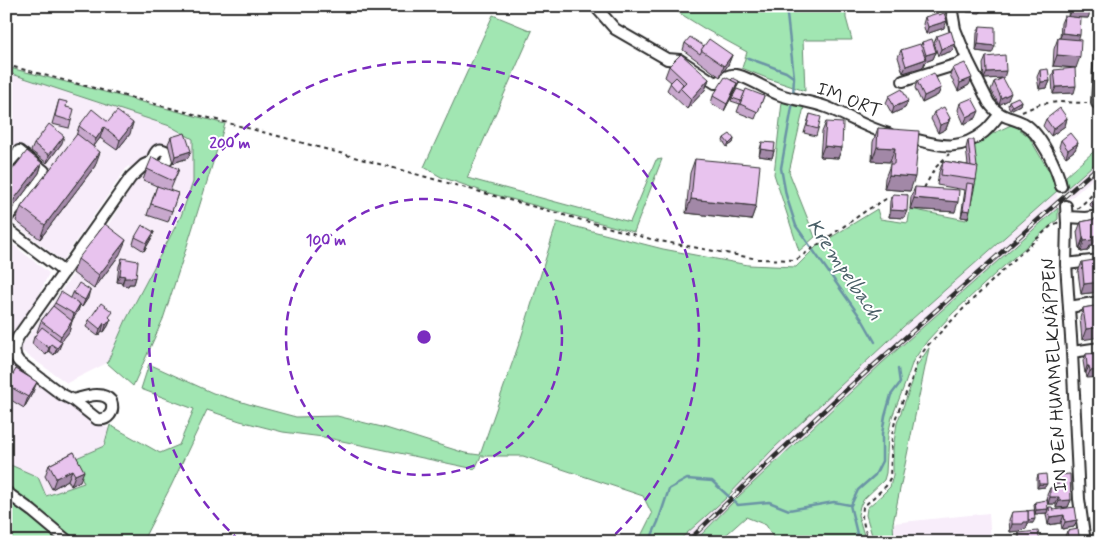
<svg xmlns="http://www.w3.org/2000/svg" width="1106" height="548" font-family="Mynerve,sans-serif">
<style>
.built{fill:#f8edfa}
.green{fill:#a1e6b2;stroke:#66886e}
.lines{fill:none;stroke-linecap:round;stroke-linejoin:round}
.stream{stroke:#6b94a5;stroke-width:2.5}
.minor-casing{stroke:#2b2b2b;stroke-width:14}
.path{stroke:#2b2b2b;stroke-width:2;stroke-dasharray:4 4;stroke-linecap:butt}
.minor{stroke:#fff;stroke-width:10}
.rail-casing{stroke:#2b2b2b;stroke-width:4.5}
.rail{stroke:#fff;stroke-width:2.5;stroke-dasharray:8;stroke-linecap:butt}
.wall{fill:#c8a8cd;stroke:#2b2b2b}
.shaded-wall{fill:#a288a7;stroke:#2b2b2b}
.building{fill:#e8c3ee;stroke:#2b2b2b}
.ring{fill:none;stroke:#7b2cbf;stroke-width:2.5;stroke-dasharray:9 6}
.labels{text-anchor:middle;dominant-baseline:central;stroke-width:4;stroke-linejoin:round;paint-order:stroke}
.street-label{font-size:19px;fill:#2b2b2b;stroke:#fff}
.water-label{font-size:20px;font-style:italic;fill:#4b6068;stroke:#fff}
.centre{fill:#7b2cbf;stroke:#fff;stroke-width:2.5}
.ring-label{font-size:15px;text-anchor:middle;font-weight:bold;fill:#7b2cbf;stroke:#fff;stroke-width:4;stroke-linejoin:round;paint-order:stroke}
</style>
<rect width="100%" height="100%" fill="#fff"/>
<filter id="ink" filterUnits="userSpaceOnUse"><feTurbulence type="fractalNoise" baseFrequency=".02" numOctaves="2"/><feDisplacementMap in="SourceGraphic" scale="10" xChannelSelector="R" yChannelSelector="G"/><feConvolveMatrix kernelMatrix="1 2 1 2 8 2 1 2 1" color-interpolation-filters="sRGB"/></filter>
<g filter="url(#ink)">
<g class="built">
<path d="M6 72 170 126 193 139V182L181 216 126 320 107 363 67 383 19 349 105 230 140 174 128 166 62 261 6 217Z"/>
<path d="M1100 159V172L1069 200 1067 188Z"/>
<path d="M1057 191 1058 208 882 363 738 497 732 492 774 448 903 327Z"/>
<path d="M6 239 49 273 32 310 6 351Z"/>
<path d="M6 357 54 393 109 429 104 446 85 483 45 496 38 477 6 463Z"/>
<path d="M725 499 731 505 694 542H677Z"/>
<path d="M989 513 991 542H894L893 523Z"/>
</g>
<g class="green">
<path d="M668 6H846V18L852 40H803L805 91 769 79 742 68 747 52 705 29Z"/>
<path d="M493 15 532 31 467 178 630 222 656 160 662 159 634 232 485 192 441 177 424 167Z"/>
<path d="M6 67 82 86 225 124 186 249 163 319 133 386 107 363 126 320 181 216 193 182V139L170 126 6 72Z"/>
<path d="M782 102 804 107 789 172 815 237 799 251 774 174Z"/>
<path d="M1013 124 1029 137 1050 173 1057 191 903 327 774 448 725 499 677 542H638L652 514 643 496 523 456H481L475 469 323 437 283 432 240 421 207 410 171 486 142 542H6V463L38 477 46 496 84 483 74 459 104 446 110 425 160 453 179 445 194 409 141 389 149 364 213 393 255 406 296 417 337 416 386 428 465 453 480 455 521 338 557 222 663 249 748 265 796 267 817 246 877 209 880 219 908 223 910 209 966 220 976 175 973 143Z"/>
<path d="M1100 146V159L1067 188 1066 176Z"/>
<path d="M1058 208V219L996 273 953 313 927 341 913 361 905 384 892 417 888 435 886 473 884 480 864 499 860 506 858 515 866 542H776L766 525 746 517 718 542H694L738 497 882 363Z"/>
<path d="M929 348 893 523 894 542H874L866 515 867 508 883 494 890 487 893 475V448L897 423 912 383 916 367Z"/>
</g>
<g class="lines">
<g class="stream">
<path d="M786 6 794 77 793 97"/>
<path d="M748 58 786 72 793 77"/>
<path d="M793 102 781 168 786 195 796 226 863 321 875 342"/>
<path d="M6 500 9 501 34 519"/>
<path d="M851 505 858 490 875 475 882 461V434L885 416 891 395 900 383 898 369"/>
<path d="M649 542 658 522 669 489 687 479 712 481 738 505 769 502 789 510 834 502 850 505 859 542"/>
</g>
<defs>
<g id="minor">
<path d="M595 6 615 29 667 59 680 60 715 83C720 81 727 75 732 75 741 73 768 90 778 94 793 100 810 101 826 107 847 115 866 128 889 134"/>
<path d="M951 6 955 29 967 59 989 103C1000 118 1008 116 1023 123 1040 132 1057 168 1061 186"/>
<path d="M1100 49 1097 103H1100"/>
<path d="M903 81 958 64 967 59"/>
<path d="M905 137C936 144 957 154 984 132 990 127 995 120 1000 114"/>
<path d="M6 166 19 151 44 171 6 219"/>
<path d="M1066 206 1067 223 1066 264 1072 352 1079 499 1085 542"/>
<path d="M1067 217 1085 218 1100 216"/>
<path d="M6 228 64 272"/>
<path d="M1066 264 1100 260"/>
<path d="M1069 307 1100 302"/>
<path d="M1072 352 1100 348"/>
<path d="M73 400 97 419C108 421 115 412 111 401 102 390 85 397 73 400L61 394 19 362C12 354 14 346 18 337L131 177 144 165 153 161C164 174 174 153 163 150 156 148 153 156 153 161"/>
<path d="M6 492 32 511 69 542"/>
</g>
</defs>
<use href="#minor" class="minor-casing"/>
<g class="path">
<path d="M6 65 278 136 654 240 758 259 796 260 867 210 886 199 892 198"/>
<path d="M1022 112 1040 104 1058 102 1087 103"/>
<path d="M924 188 935 168 949 154"/>
<path d="M904 196 914 194"/>
<path d="M1077 209 1087 200 1100 186"/>
<path d="M868 542 862 517 863 507 886 486 890 478 892 435 896 417 911 381 917 361 927 346 967 305 1019 255 1051 226 1059 222"/>
</g>
<use href="#minor" class="minor"/>
<defs>
<path id="rail" d="M687 542 772 459 846 390 1100 165"/>
</defs>
<use href="#rail" class="rail-casing"/>
<use href="#rail" class="rail"/>
</g>
<g class="wall">
<path d="M1069 6H1092L1088 18 1068 17Z"/>
<path d="M1064 16 1078 40 1076 68 1053 66 1054 49 1058 38H1060L1061 23Z"/>
<path d="M925 17 944 28 926 34 923 24Z"/>
<path d="M980 26 992 53 976 51 977 33Z"/>
<path d="M937 36 955 44 952 51 938 56 934 43Z"/>
<path d="M922 42 936 52 933 59 925 62 923 67 903 73 898 57 901 50 921 45Z"/>
<path d="M685 43 704 46 732 55 728 65 720 77 683 50Z"/>
<path d="M986 57 1003 78 1008 100 999 105 991 90 994 82 1002 78 984 79 983 64Z"/>
<path d="M669 66 709 79 705 90 687 109 667 90 671 82 665 77Z"/>
<path d="M953 68 969 85 958 91 950 75Z"/>
<path d="M1040 70 1050 81 1047 88 1039 89 1037 77Z"/>
<path d="M1054 70 1074 93 1053 94 1052 77Z"/>
<path d="M917 81 941 88 938 95 922 103 915 88Z"/>
<path d="M738 85 724 111 711 103 713 96Z"/>
<path d="M745 92 764 96 755 119 737 112 740 104 731 101 732 98Z"/>
<path d="M889 96 908 101 905 108 892 114 886 103Z"/>
<path d="M59 100 66 107 71 121 69 128 52 124Z"/>
<path d="M1009 101H1021L1020 105 1010 110 1008 105Z"/>
<path d="M960 103 976 118 964 124 958 110Z"/>
<path d="M934 112 950 118 946 129 938 133 931 119Z"/>
<path d="M810 114 818 129 816 136 804 133Z"/>
<path d="M1067 118 1065 126 1051 136 1043 126 1046 119Z"/>
<path d="M108 122 130 134 117 150 100 138 93 147 95 166 40 239 16 221 21 207 76 136 79 126Z"/>
<path d="M826 122 842 148 838 158 820 157 822 132Z"/>
<path d="M878 128 918 150 910 191 884 189 885 178 890 165V162L872 161 873 142Z"/>
<path d="M171 137 188 158 173 163 168 144Z"/>
<path d="M724 138 734 139 733 143 727 147 723 141Z"/>
<path d="M968 140 976 180 968 218 961 217 965 190 937 185 939 172 943 161 968 165 966 148Z"/>
<path d="M1061 140 1078 143 1075 150 1066 157 1059 147Z"/>
<path d="M762 142 774 151 772 158 759 156 760 149Z"/>
<path d="M62 143 47 163 31 151 34 144Z"/>
<path d="M695 159 756 206 751 220 686 213 690 173Z"/>
<path d="M42 163 39 173 9 213 6 211V178Z"/>
<path d="M147 169H179L170 191 178 193 168 222 147 215 157 186 159 187 143 180Z"/>
<path d="M915 187 955 212 910 209 911 197Z"/>
<path d="M893 194 904 218 889 217 890 201Z"/>
<path d="M1091 202 1100 206 1095 211 1090 205Z"/>
<path d="M1100 218V250H1094L1093 246H1090L1088 251 1081 252 1080 248 1079 249 1077 232 1081 222Z"/>
<path d="M154 232 151 239 144 251 133 244 135 237Z"/>
<path d="M120 254 94 289 73 273 78 259Z"/>
<path d="M122 258 136 277 134 284H129L128 286 122 285V283L117 282 119 266Z"/>
<path d="M1082 262 1099 292 1081 294 1078 272Z"/>
<path d="M73 293 88 298 82 307 80 305 78 311 72 321 69 332 61 341 59 349 54 355 49 351 46 355 32 344 34 337 38 332H37L41 321 53 306 55 303 71 298Z"/>
<path d="M1100 305 1082 340 1080 318 1083 308Z"/>
<path d="M111 319 108 326 104 332 102 331 98 336 86 327 89 320Z"/>
<path d="M1100 353 1087 378 1086 373H1085L1083 361 1086 354Z"/>
<path d="M7 385 33 392 24 408 6 397Z"/>
<path d="M74 452 80 481 71 486 68 480 52 489 45 476 49 465Z"/>
<path d="M1038 475 1045 487 1037 488V478Z"/>
<path d="M1058 475 1071 500 1068 507 1056 508V504H1048L1047 495 1050 488H1055V482Z"/>
<path d="M1035 502 1048 509 1049 507 1053 510 1077 520 1074 527 1062 529 1061 523 1048 525 1046 514 1047 513 1035 514 1034 505Z"/>
<path d="M1012 512 1033 523H1028L1026 529 1021 530 1020 531 1010 532 1009 520Z"/>
<path d="M1067 531 1080 542H1058L1059 539H1064Z"/>
<path d="M1019 533 1040 542H1017Z"/>
</g>
<g class="shaded-wall">
<path d="M969 6H983L980 13 967 12Z"/>
<path d="M1072 6 1092 7 1088 18 1068 17Z"/>
<path d="M947 21 944 28 926 34 928 27Z"/>
<path d="M1062 33 1080 35 1078 42 1059 40Z"/>
<path d="M955 44 952 51 938 56 941 49Z"/>
<path d="M978 44 995 46 992 53 976 51Z"/>
<path d="M936 52 933 59 925 62 923 67 903 73 906 66 924 60 926 55Z"/>
<path d="M732 55 728 65 720 77 724 66Z"/>
<path d="M1057 55 1080 57 1076 68 1053 66Z"/>
<path d="M1006 71 1004 78 984 79 987 72Z"/>
<path d="M972 78 969 85 958 91 960 83Z"/>
<path d="M709 79 705 90 687 109 691 99Z"/>
<path d="M739 81 738 85 724 111 727 104Z"/>
<path d="M1050 81 1047 88 1039 89 1041 82Z"/>
<path d="M1076 86 1074 93 1053 94 1056 87Z"/>
<path d="M941 88 938 95 922 103 924 96Z"/>
<path d="M1011 93 1008 100 999 105 1001 98Z"/>
<path d="M908 101 905 108 892 114 894 107Z"/>
<path d="M1021 101 1020 105 1010 110 1012 106Z"/>
<path d="M979 111 976 118 964 124 967 117Z"/>
<path d="M950 118 946 129 938 133 940 125Z"/>
<path d="M1067 118 1065 126 1051 136 1053 129Z"/>
<path d="M133 123 130 134 117 150 120 140Z"/>
<path d="M104 127 100 138 92 149 96 139Z"/>
<path d="M64 136 62 143 47 163 49 155Z"/>
<path d="M734 139 733 143 727 147 729 144Z"/>
<path d="M1078 143 1075 150 1066 157 1068 150Z"/>
<path d="M824 146 842 148 838 158 820 157Z"/>
<path d="M877 147 895 148 890 162 872 161Z"/>
<path d="M761 149 774 151 772 158 759 156Z"/>
<path d="M191 151 188 158 173 163 175 156Z"/>
<path d="M100 152 95 166 40 239 45 225Z"/>
<path d="M42 163 39 173 9 213 12 202Z"/>
<path d="M889 175 915 177 910 191 884 189Z"/>
<path d="M914 198 958 202 955 212 910 209Z"/>
<path d="M691 199 756 206 751 220 686 213Z"/>
<path d="M891 210 907 211 904 218 889 217Z"/>
<path d="M963 210 970 211 968 218 961 217Z"/>
<path d="M154 232 151 239 144 251 147 243Z"/>
<path d="M1097 235 1093 246H1090L1088 251 1081 252 1084 241 1093 236Z"/>
<path d="M1083 238H1084L1080 248 1079 249Z"/>
<path d="M1100 239V250H1094L1098 240Z"/>
<path d="M126 240 120 254 94 289 99 275Z"/>
<path d="M120 275 125 276 122 283 117 282Z"/>
<path d="M131 277H136L134 284H129L128 286 122 285 124 278Z"/>
<path d="M1100 282 1099 292 1081 294 1084 284Z"/>
<path d="M90 290 88 298 82 307 85 300Z"/>
<path d="M80 304 78 311 71 322 74 314Z"/>
<path d="M111 319 108 326 104 332 106 325Z"/>
<path d="M72 321 69 332 57 347 61 336Z"/>
<path d="M104 323 102 331 98 336 100 329Z"/>
<path d="M1100 327V337L1082 340 1086 329Z"/>
<path d="M62 342 59 349 54 355 57 348Z"/>
<path d="M51 344 49 351 46 355 49 348Z"/>
<path d="M1087 366H1089L1086 373H1085Z"/>
<path d="M1100 370V377L1087 378 1090 371Z"/>
<path d="M37 382 33 392 24 408 28 397Z"/>
<path d="M72 470 68 480 52 489 56 478Z"/>
<path d="M84 471 80 481 71 486 75 475Z"/>
<path d="M1039 484H1047L1045 487 1037 488Z"/>
<path d="M1050 497H1059L1056 504H1048Z"/>
<path d="M1071 500 1068 507 1056 508 1059 501Z"/>
<path d="M1048 509 1047 513 1035 514 1036 510Z"/>
<path d="M1064 515 1061 523 1048 525 1050 517Z"/>
<path d="M1035 519 1033 523H1028L1026 529 1021 530 1020 531 1010 532 1012 524 1026 520Z"/>
<path d="M1077 520 1074 527 1062 529 1065 522Z"/>
</g>
<g class="building">
<path d="M1075 6H1092V7Z"/>
<path d="M938 13 939 15 944 13 947 21 928 27 925 17Z"/>
<path d="M1064 16 1081 18 1080 35 1062 33Z"/>
<path d="M980 26 995 27V46L978 44Z"/>
<path d="M951 31 955 44 941 49 937 36Z"/>
<path d="M690 37 704 46 700 54 685 43Z"/>
<path d="M1058 38 1081 40 1080 57 1057 55Z"/>
<path d="M709 39 732 55 724 66 701 50Z"/>
<path d="M932 39 936 52 926 55 922 42Z"/>
<path d="M920 44 926 59 906 66 901 50Z"/>
<path d="M681 54 709 79 691 99 680 88 686 82 669 66Z"/>
<path d="M1005 55 1006 71 987 72 986 57Z"/>
<path d="M965 63 972 78 960 83 953 68Z"/>
<path d="M1075 68 1076 86 1056 87 1054 70Z"/>
<path d="M1048 69 1050 81 1041 82 1040 70Z"/>
<path d="M934 73 941 88 924 96 917 81Z"/>
<path d="M676 77 683 84 680 88 678 92 670 83Z"/>
<path d="M725 77 737 83 727 104 713 96Z"/>
<path d="M733 78 739 81 736 87 737 83 731 80Z"/>
<path d="M1003 78 1011 93 1001 98 994 82Z"/>
<path d="M737 89 745 92 741 101 732 98Z"/>
<path d="M746 89 764 96 758 112 740 104Z"/>
<path d="M902 89 908 101 894 107 889 96Z"/>
<path d="M1018 97 1021 101 1012 106 1009 101Z"/>
<path d="M972 98 979 111 967 117 960 103Z"/>
<path d="M59 100 67 102 66 107 74 109 71 121 55 116Z"/>
<path d="M944 107 950 118 948 120 949 122 940 125 934 112Z"/>
<path d="M1060 108 1067 118 1053 129 1046 119Z"/>
<path d="M92 109 108 122 117 111 133 123 120 140 104 127 96 139 79 126Z"/>
<path d="M810 114 821 117 818 129 807 126Z"/>
<path d="M826 122 843 123 842 148 824 146Z"/>
<path d="M49 124 64 136 49 155 34 144Z"/>
<path d="M878 128 919 131 915 177 889 175 890 164H894L895 148 877 147Z"/>
<path d="M185 133 191 151 175 156 171 137Z"/>
<path d="M1070 133 1078 143 1068 150 1061 140Z"/>
<path d="M77 134 100 152 45 225 21 207Z"/>
<path d="M730 134 734 139 729 144 724 138Z"/>
<path d="M968 140H974L977 167 971 166Z"/>
<path d="M762 142 775 143 774 151 761 149Z"/>
<path d="M27 151 42 163 12 202 6 197V178Z"/>
<path d="M152 157 179 169 173 181 147 169Z"/>
<path d="M695 159 760 165 756 206 691 199Z"/>
<path d="M943 161 978 167 976 180 941 175Z"/>
<path d="M967 183 974 184 970 211 963 210Z"/>
<path d="M157 186 178 193 172 211 151 204Z"/>
<path d="M915 187 959 190 958 202 914 198Z"/>
<path d="M1099 193 1100 194V203L1096 207 1091 202Z"/>
<path d="M893 194 908 195 907 211 891 210Z"/>
<path d="M1100 218V239L1098 240 1097 235 1093 236 1092 240 1084 241V238H1083L1081 222Z"/>
<path d="M105 224 126 240 99 275 78 259Z"/>
<path d="M142 225 154 232 147 243 135 237Z"/>
<path d="M122 258 138 261 136 277H131V278H124L125 276 120 275Z"/>
<path d="M1100 259V282L1084 284 1082 262Z"/>
<path d="M79 283 90 290 85 300 73 293Z"/>
<path d="M61 292 80 304 74 314 55 303Z"/>
<path d="M101 303 113 312 109 317 111 319 106 325 104 323 100 329 89 320Z"/>
<path d="M1100 305V327L1086 329 1083 308Z"/>
<path d="M53 306 72 321 61 336 41 321Z"/>
<path d="M42 327 62 342 57 348 51 344 49 348 34 337Z"/>
<path d="M1100 353V370L1090 371 1089 366H1087L1086 354Z"/>
<path d="M16 369 37 382 28 397 7 385Z"/>
<path d="M74 452 84 471 75 475 72 470 56 478 49 465Z"/>
<path d="M1046 474 1047 484H1039L1038 475Z"/>
<path d="M1070 474 1071 500 1059 501V497H1050V488H1058V475Z"/>
<path d="M1047 500 1048 509 1036 510 1035 502Z"/>
<path d="M1049 507H1052L1053 510 1075 507 1077 520 1065 522 1064 515 1050 517Z"/>
<path d="M1034 510 1035 519 1028 520V511H1026Z"/>
<path d="M1028 511V522H1024L1023 524H1012V512Z"/>
<path d="M1078 529 1080 542H1060L1059 539 1068 538 1067 531Z"/>
<path d="M1038 531 1040 542H1020L1019 533Z"/>
</g>
</g>
<g class="ring">
<circle cx="424" cy="337" r="138"/>
<path d="M240 541A275 275 0 1 1 608 541"/>
</g>
<g class="labels">
<g class="street-label">
<text transform="translate(849 100) rotate(21)">IM ORT</text>
<text transform="translate(1055 375) rotate(-93)">IN DEN HUMMELKNÄPPEN</text>
</g>
<g class="water-label">
<text transform="translate(844 270) rotate(56)">Krempelbach</text>
</g>
</g>
<circle cx="424" cy="337" r="8" class="centre"/>
<g class="ring-label">
<text x="230" y="148">200 m</text>
<text x="326" y="245">100 m</text>
</g>
<rect width="1106" height="548" fill="none" stroke="#fff" stroke-width="25"/>
<rect x="12" y="12" width="1081" height="523" fill="none" stroke="#2b2b2b" stroke-width="2" filter="url(#ink)"/>
</svg>
